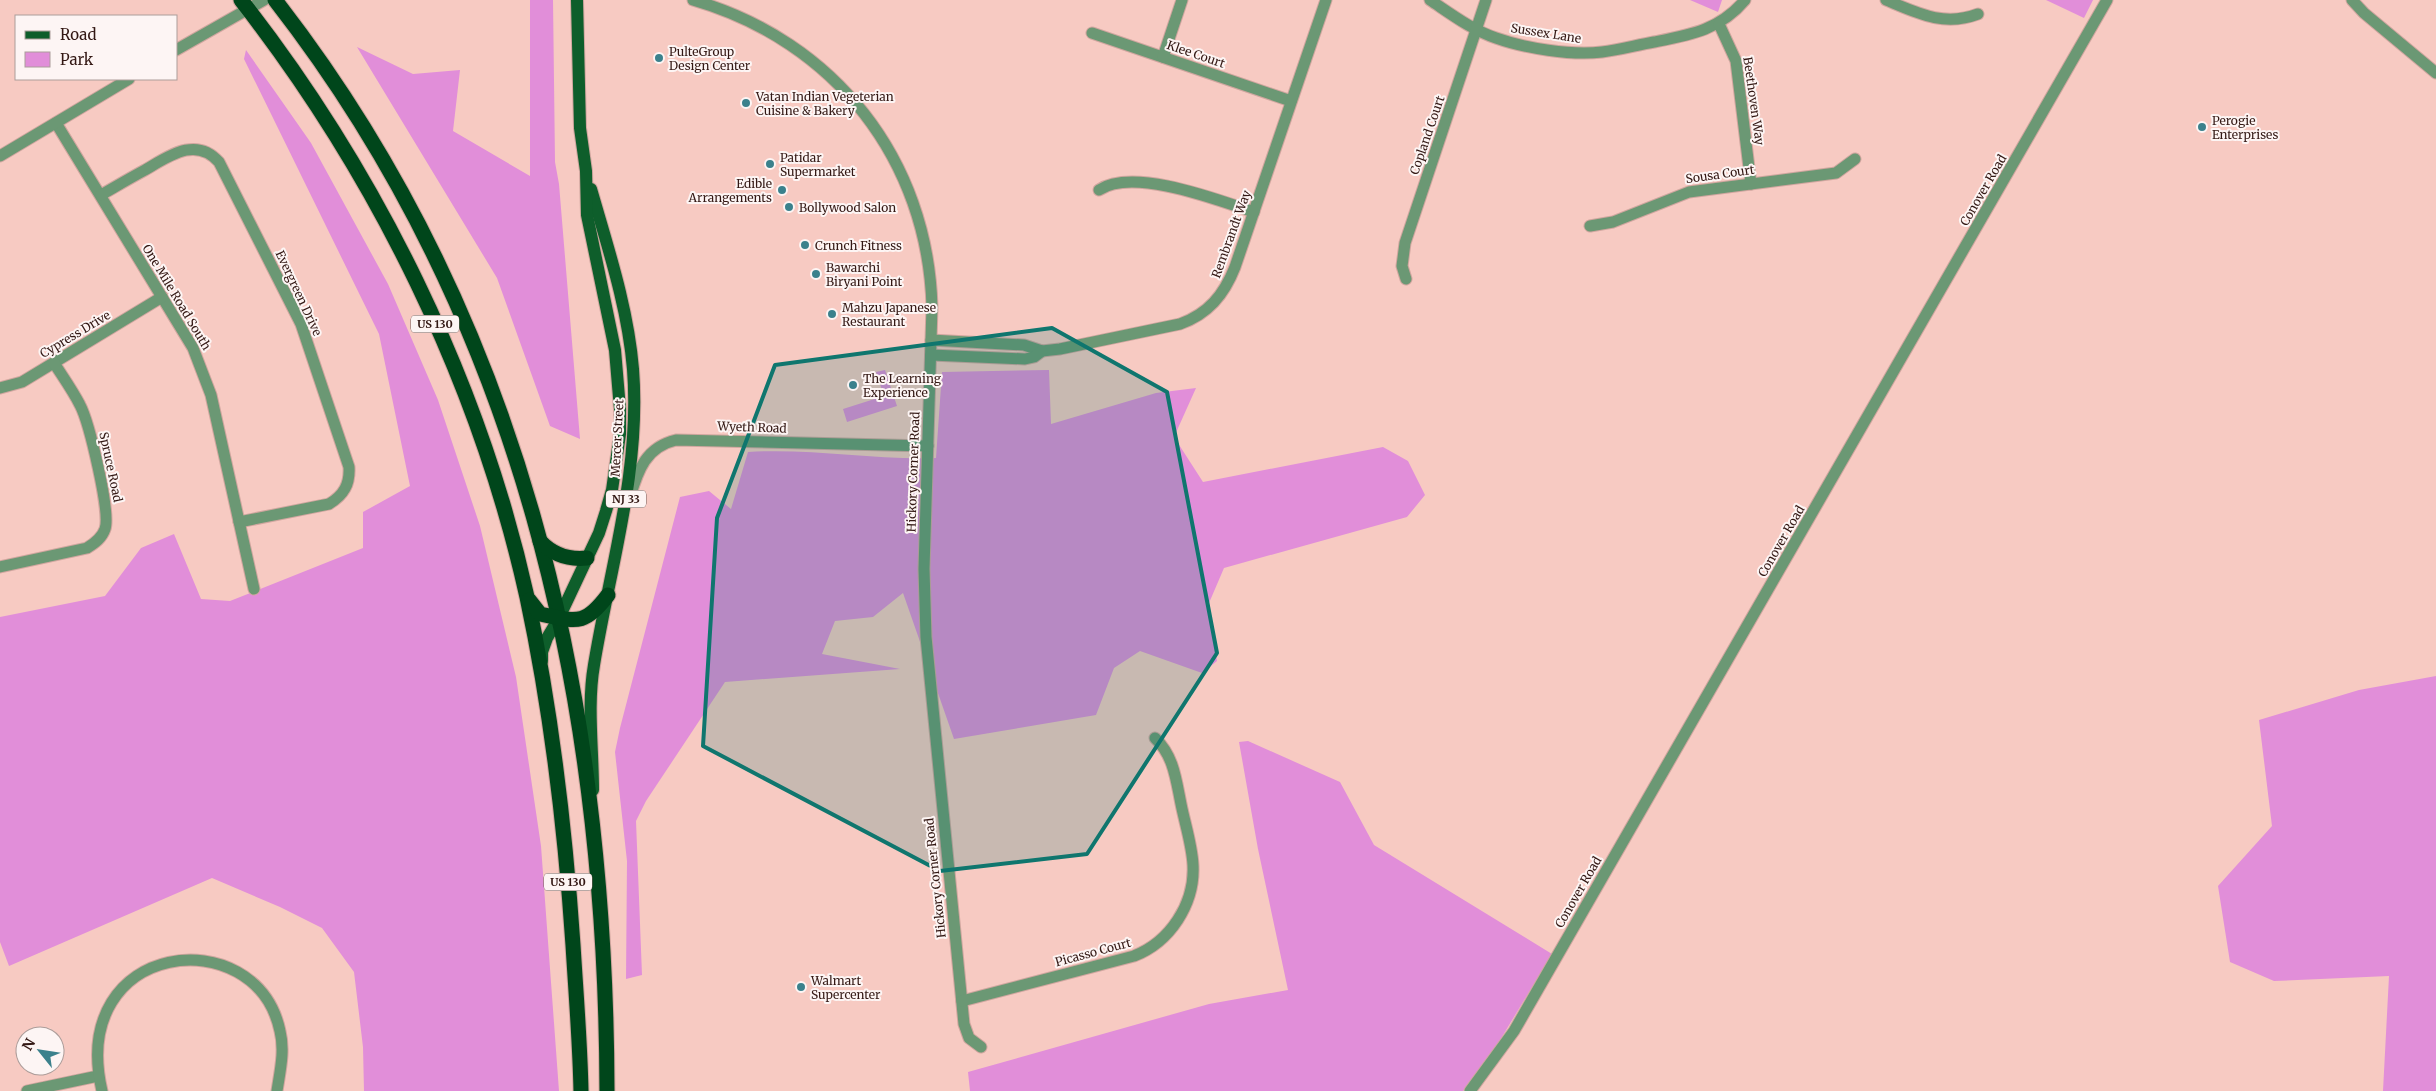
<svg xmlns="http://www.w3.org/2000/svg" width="2436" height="1091" font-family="Merriweather,serif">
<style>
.green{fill:#e18ed9}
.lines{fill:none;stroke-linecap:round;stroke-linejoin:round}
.minor-casing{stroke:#d0a69f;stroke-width:13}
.major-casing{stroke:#d0a69f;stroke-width:14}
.highway-casing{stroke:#d0a69f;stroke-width:17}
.minor{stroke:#6b9874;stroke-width:11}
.major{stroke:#0e5e2b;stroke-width:12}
.highway{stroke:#00461b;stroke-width:15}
.marked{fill:#0f766e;fill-opacity:0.2;stroke:#0f766e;stroke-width:4;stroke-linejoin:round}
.poi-dot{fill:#3b818c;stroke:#fdf5f4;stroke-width:2}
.labels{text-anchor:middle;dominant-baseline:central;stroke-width:4;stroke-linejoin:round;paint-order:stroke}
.shield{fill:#fdf5f4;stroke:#705a57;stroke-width:1}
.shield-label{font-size:11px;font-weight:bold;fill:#331814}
.street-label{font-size:12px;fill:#331814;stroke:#fdf5f4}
.poi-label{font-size:12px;fill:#331814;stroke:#fdf5f4;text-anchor:start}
</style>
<rect width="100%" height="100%" fill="#f7cac2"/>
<g class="green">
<path d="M530 0H553L555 162 559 184 580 439 550 426 497 278 357 47 413 74 460 70 453 131 530 176Z"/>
<path d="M1690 0H1722L1718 12Z"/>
<path d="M2046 0H2093L2084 18Z"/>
<path d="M246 50 311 143 388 284 438 400 480 526 516 677 541 846 559 1091H364L363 1047 354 972 322 928 280 907 212 878 9 966 0 942V617L105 596 141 548 174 534 201 599 230 601 363 548V512L410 486 379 334 244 59Z"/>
<path d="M885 370 897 406 847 422 843 409 884 396 876 372Z"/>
<path d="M1049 370 1051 424 1156 393 1196 388 1174 437 1203 482 1383 447 1408 461 1425 495 1407 517 1224 568 1209 603 1217 661 1202 673 1140 651 1114 668 1096 715 954 739 903 593 873 617 835 621 822 654 900 669 725 682 646 801 636 821 642 975 626 979 627 861 615 752 620 728 680 497 709 491 731 509 748 452C811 448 873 460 936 458L942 372Z"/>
<path d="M2436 676V1091H2383L2389 976 2274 981 2230 962 2218 886 2272 826 2259 720 2359 690Z"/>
<path d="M1248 741 1340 782 1374 845 1552 954 1488 1060 1463 1091H970L968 1072 1209 1004 1288 990 1258 849 1239 742Z"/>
</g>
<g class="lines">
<defs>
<g id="minor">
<path d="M693 0C835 41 928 160 932 307L924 569 926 637 964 1024 969 1038 981 1047"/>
<path d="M1430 0C1451 14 1472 30 1496 38 1524 48 1572 56 1602 52 1619 50 1637 45 1654 42 1690 35 1720 30 1745 0"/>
<path d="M1886 0C1917 13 1944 27 1978 14"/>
<path d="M2352 0 2364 13 2436 73"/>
<path d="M1719 24 1736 61 1751 184"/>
<path d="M1092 33 1291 101"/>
<path d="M176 50 264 0"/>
<path d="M1163 57 1182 0"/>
<path d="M56 123 193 348 211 395 254 589"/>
<path d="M0 156 129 79"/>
<path d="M1099 190C1133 167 1218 200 1254 212"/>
<path d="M101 195C115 187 130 178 145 170 169 156 196 136 219 162L301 324 349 467C350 484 344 495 329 504L239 522"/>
<path d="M1590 226 1613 222 1689 192 1836 173 1855 159"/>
<path d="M1406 279 1402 266 1405 243 1486 0"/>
<path d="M931 340 1024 345 1042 351 1060 349 1180 324C1208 314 1224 295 1235 267L1326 0"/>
<path d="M931 355 1025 359 1034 357 1042 351"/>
<path d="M0 388 22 382 162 297"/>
<path d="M630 497C638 470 646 447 676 440L928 446"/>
<path d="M0 567 87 548C95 543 102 538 105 529 111 513 89 422 80 405 73 391 63 377 54 363"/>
<path d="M962 1001 1134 956C1170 942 1195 904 1193 865 1192 845 1185 824 1181 804 1176 780 1174 756 1155 738"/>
<path d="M27 1091 98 1076"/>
<path d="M102 1091C67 940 256 919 280 1031 285 1051 280 1071 277 1091"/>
<path d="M1470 1091 1514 1031 2107 0"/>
</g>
<g id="major">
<path d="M591 189C608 248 628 308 633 369 641 470 610 567 594 665 587 705 593 749 593 790"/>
<path d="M542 661V652L547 638 559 618 599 533 606 511 612 490 620 434V409L615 350 587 215 586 171 580 128 577 0"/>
</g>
<g id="highway">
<path d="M241 0C377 174 479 381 527 597 552 714 565 826 573 945 576 994 580 1042 581 1091"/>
<path d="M275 0C522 317 606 696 607 1091"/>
<path d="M540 541C553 555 568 560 587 558"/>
<path d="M529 600 540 614C576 621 584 627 608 595"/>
</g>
</defs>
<use href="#minor" class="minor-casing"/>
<use href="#major" class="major-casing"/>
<use href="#highway" class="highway-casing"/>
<use href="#minor" class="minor"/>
<use href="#major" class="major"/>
<use href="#highway" class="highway"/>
</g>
<path class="marked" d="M1052 328 1167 392 1217 653 1087 854 940 871 703 746 717 518 775 365Z"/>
<g class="poi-dot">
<circle cx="659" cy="58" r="5"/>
<circle cx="746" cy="103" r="5"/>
<circle cx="2202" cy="127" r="5"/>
<circle cx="770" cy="164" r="5"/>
<circle cx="782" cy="190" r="5"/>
<circle cx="789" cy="207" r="5"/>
<circle cx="805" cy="245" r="5"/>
<circle cx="816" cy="274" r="5"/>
<circle cx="832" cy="314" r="5"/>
<circle cx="853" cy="385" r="5"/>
<circle cx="801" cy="987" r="5"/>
</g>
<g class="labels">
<g class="shield">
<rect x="411" y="315.5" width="48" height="17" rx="4"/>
<rect x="606" y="490.5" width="40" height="17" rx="4"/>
<rect x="544" y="873.5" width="48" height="17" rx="4"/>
</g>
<g class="shield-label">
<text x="435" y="324">US 130</text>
<text x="626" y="499">NJ 33</text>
<text x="568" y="882">US 130</text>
</g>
<g class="street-label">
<text transform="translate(1546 33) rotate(9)">Sussex Lane</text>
<text transform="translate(1196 54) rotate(19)">Klee Court</text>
<text transform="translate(1754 101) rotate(82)">Beethoven Way</text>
<text transform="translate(1427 135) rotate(-71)">Copland Court</text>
<text transform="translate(1720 174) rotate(-8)">Sousa Court</text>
<text transform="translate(1983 190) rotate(-60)">Conover Road</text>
<text transform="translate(1231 234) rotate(-70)">Rembrandt Way</text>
<text transform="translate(299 293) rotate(65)">Evergreen Drive</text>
<text transform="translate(177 297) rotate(59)">One Mile Road South</text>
<text transform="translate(75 334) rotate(-31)">Cypress Drive</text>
<text transform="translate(752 427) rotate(2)">Wyeth Road</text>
<text transform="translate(617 438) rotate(-87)">Mercer Street</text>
<text transform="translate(111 467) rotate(78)">Spruce Road</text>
<text transform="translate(913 472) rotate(-88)">Hickory Corner Road</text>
<text transform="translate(1781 541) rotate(-60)">Conover Road</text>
<text transform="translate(935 878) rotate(-96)">Hickory Corner Road</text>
<text transform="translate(1578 892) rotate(-60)">Conover Road</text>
<text transform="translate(1093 952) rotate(-15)">Picasso Court</text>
</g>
<g class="poi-label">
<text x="669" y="51">PulteGroup<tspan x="669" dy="14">Design Center</tspan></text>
<text x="756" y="96">Vatan Indian Vegeterian<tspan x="756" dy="14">Cuisine &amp; Bakery</tspan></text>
<text x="2212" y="120">Perogie<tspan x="2212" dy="14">Enterprises</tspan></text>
<text x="780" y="157">Patidar<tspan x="780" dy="14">Supermarket</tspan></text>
<text x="772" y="183" text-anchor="end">Edible<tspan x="772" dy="14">Arrangements</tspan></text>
<text x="799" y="207">Bollywood Salon</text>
<text x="815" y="245">Crunch Fitness</text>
<text x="826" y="267">Bawarchi<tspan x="826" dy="14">Biryani Point</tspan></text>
<text x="842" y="307">Mahzu Japanese<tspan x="842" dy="14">Restaurant</tspan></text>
<text x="863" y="378">The Learning<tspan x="863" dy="14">Experience</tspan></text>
<text x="811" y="980">Walmart<tspan x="811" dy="14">Supercenter</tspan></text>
</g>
</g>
<rect x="15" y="15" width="162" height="65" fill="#fdf5f4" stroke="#ac9d9a"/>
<rect x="25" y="31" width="25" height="8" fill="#0e5e2b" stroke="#ac9d9a"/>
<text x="60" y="40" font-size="15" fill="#331814">Road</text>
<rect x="25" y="52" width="25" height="15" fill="#e18ed9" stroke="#ac9d9a"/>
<text x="60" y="65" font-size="15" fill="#331814">Park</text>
<g transform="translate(40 1051) rotate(300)"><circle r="24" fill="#fdf5f4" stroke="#ac9d9a"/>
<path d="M0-4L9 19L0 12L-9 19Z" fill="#3b818c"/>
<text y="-8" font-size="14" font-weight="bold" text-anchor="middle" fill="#331814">N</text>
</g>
</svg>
